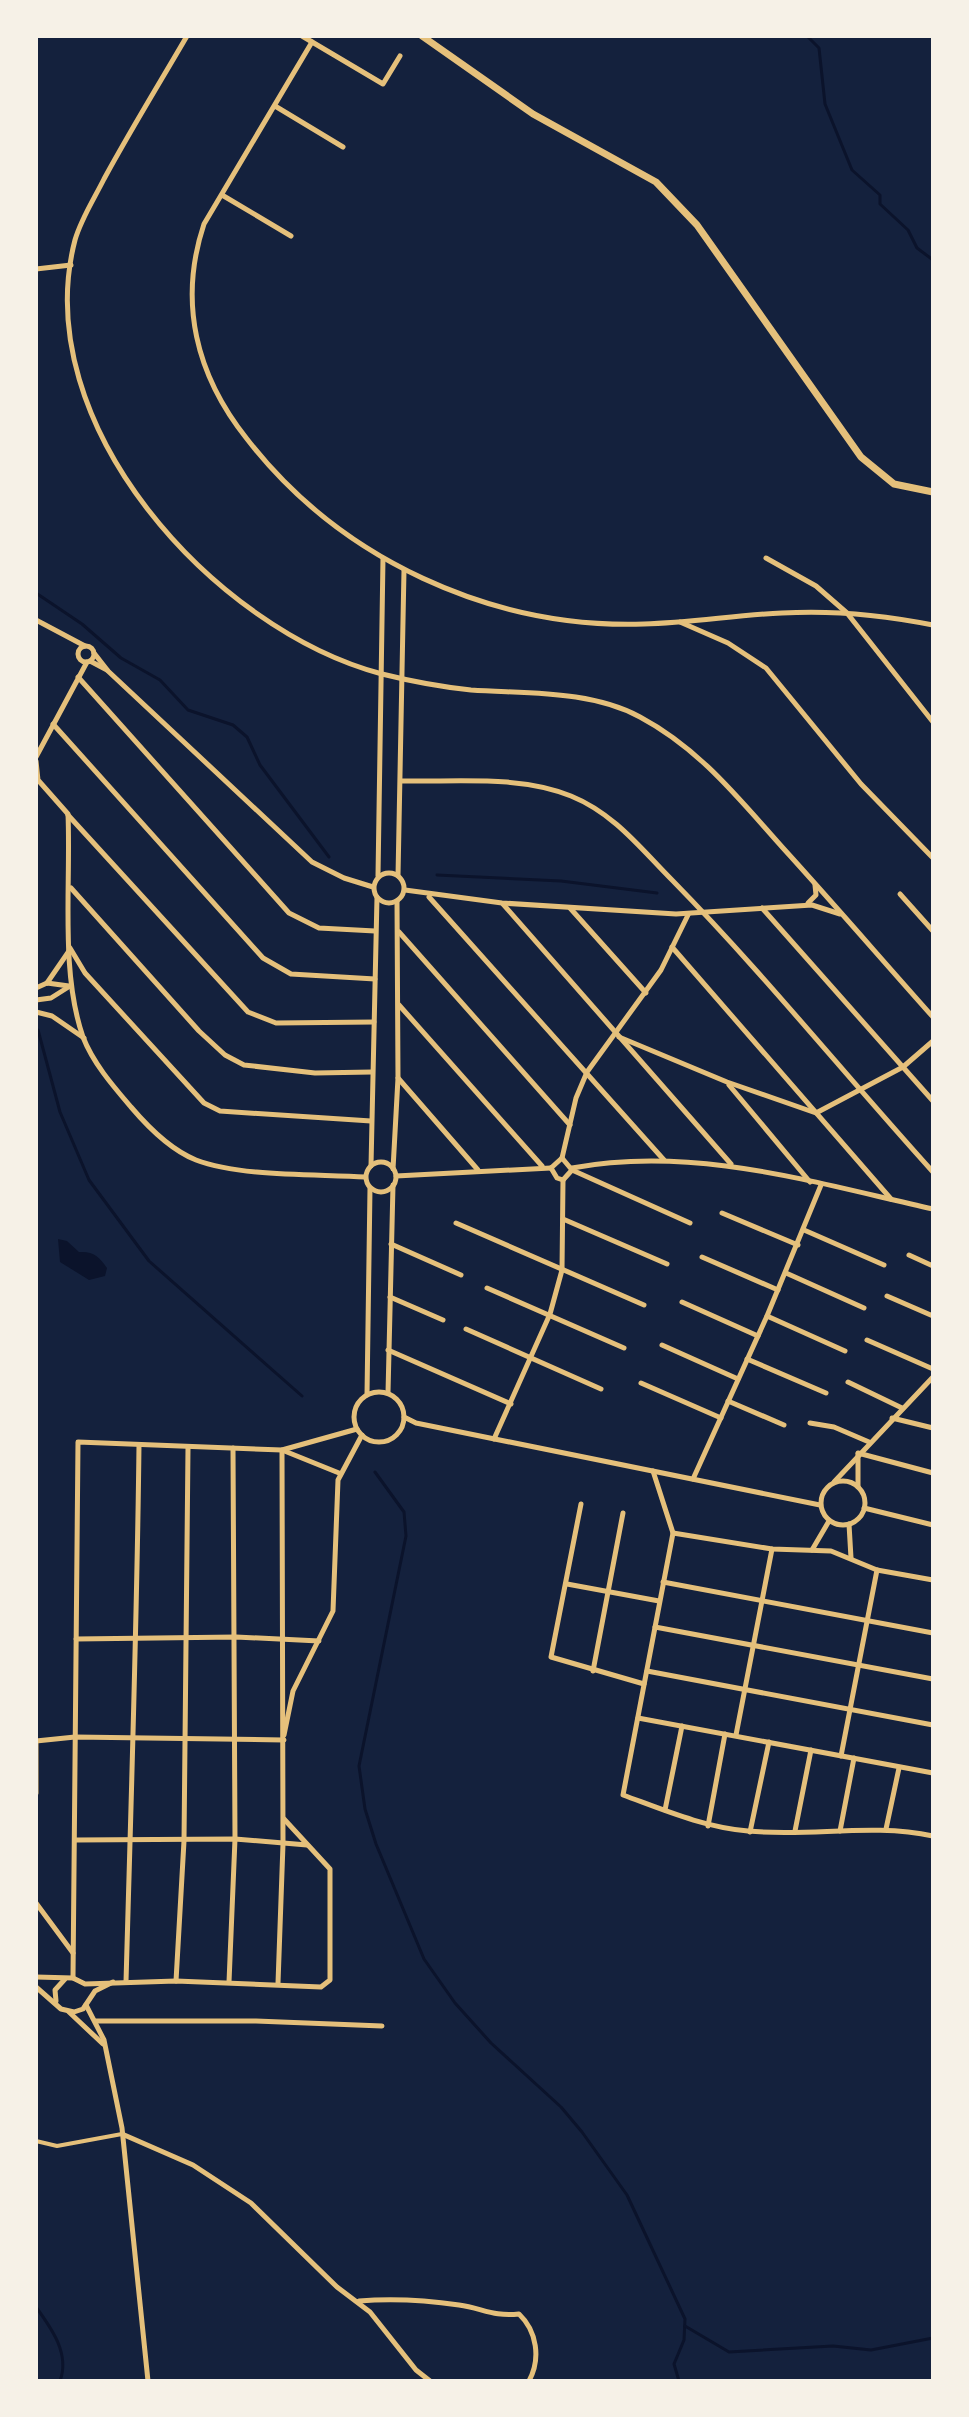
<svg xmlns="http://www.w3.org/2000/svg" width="969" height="2417" font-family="Arial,sans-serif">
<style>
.water{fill:#0b132b}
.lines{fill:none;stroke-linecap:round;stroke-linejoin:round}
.stream{stroke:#0b132b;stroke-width:3}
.pedestrian{stroke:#e5c07b;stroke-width:4}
.minor{stroke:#e5c07b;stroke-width:5}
.secondary{stroke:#e5c07b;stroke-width:7}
</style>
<rect width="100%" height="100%" fill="#14213d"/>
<path class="water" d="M58 1239 67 1241 79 1252C93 1251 99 1256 107 1268L105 1276 89 1280 60 1262Z"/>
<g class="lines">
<g class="stream">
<path d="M807 36 819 48 825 104 852 170 880 195V204L908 230 917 248 933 260"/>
<path d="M36 593 82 624 121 658 160 680 188 710 233 725 247 737 260 765 329 857"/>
<path d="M437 875 561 881 657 893"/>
<path d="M38 1030 60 1112 89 1180 149 1261 302 1396"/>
<path d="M375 1472 404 1512 406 1536 359 1766 365 1809 376 1844 424 1959 455 2003 491 2043 561 2107 582 2132 627 2195 685 2319 684 2340 674 2364 679 2381"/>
<path d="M36 2307C52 2329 70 2354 60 2381"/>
<path d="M685 2326 729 2352 833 2346 871 2350 933 2338"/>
</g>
<path class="pedestrian" d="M36 2141 57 2146 122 2134"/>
<g class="minor">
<path d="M187 36C159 84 130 131 104 179 94 199 81 219 75 240 27 424 215 630 382 674 410 681 442 687 471 690 527 694 590 690 640 717 700 749 739 799 783 848 834 904 883 961 933 1017"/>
<path d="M302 36 383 84 400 56"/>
<path d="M312 42 204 224C178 302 196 375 247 439 340 559 491 629 644 624 690 623 736 615 782 613 833 610 883 615 933 625"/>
<path d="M275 106 343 147"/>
<path d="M222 195 291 236"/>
<path d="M36 269 71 265"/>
<path d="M766 558 816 586 847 613 933 722"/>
<path d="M36 620 85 646"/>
<path d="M680 622 728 643 766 668 861 784 933 858"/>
<circle cx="86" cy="654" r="8"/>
<path d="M94 653 108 671 312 862 344 878 373 887"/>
<path d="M90 661 107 670"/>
<path d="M78 677 289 913 319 928 375 931"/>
<path d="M53 724 263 958 291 974 375 979"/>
<path d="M36 757 87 662"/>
<path d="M36 761 38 780 68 814C71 885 60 971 83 1037 93 1063 113 1086 131 1107 148 1127 171 1150 196 1160 240 1177 317 1174 365 1177"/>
<path d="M402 781C457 782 520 775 571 796 615 814 641 849 673 881 764 974 846 1076 933 1172"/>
<path d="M68 815 248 1012 276 1023 374 1022"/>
<circle cx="389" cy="888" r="15"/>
<path d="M378 876 383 558"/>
<path d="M398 876 404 570"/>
<path d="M71 888 199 1031 225 1055 244 1065 315 1073 372 1072"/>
<path d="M405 890 502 903 676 914 812 905 840 914"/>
<path d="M900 894 933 931"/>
<path d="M429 897 664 1160"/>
<path d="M808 903 816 895 815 885"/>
<path d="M503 904 731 1164"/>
<path d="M570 908 646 993"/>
<path d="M762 908 933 1101"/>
<path d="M399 932 570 1125"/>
<path d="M672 947 891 1199"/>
<path d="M70 948 85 973 204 1103 220 1111 371 1121"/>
<path d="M47 983 69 951"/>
<path d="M36 988 47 983 69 986"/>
<path d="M36 1000 51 998 70 986"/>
<path d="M399 1005 542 1166"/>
<path d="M36 1012 52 1016 84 1038"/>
<path d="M619 1037 727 1082 816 1113 903 1067 933 1041"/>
<path d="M398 1078 478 1170"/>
<path d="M729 1085 810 1182"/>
<path d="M562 1158 576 1098 587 1072 661 970 688 915"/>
<path d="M562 1158 572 1170 563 1180"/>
<circle cx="381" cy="1177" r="15"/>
<path d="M371 1166 377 897"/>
<path d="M551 1168 557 1178 563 1180"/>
<path d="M551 1168 562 1158"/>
<path d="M572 1168C694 1145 815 1183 933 1209"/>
<path d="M393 1169 398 1078 397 901"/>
<path d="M572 1170 690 1223"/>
<path d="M396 1176 551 1168"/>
<path d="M722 1213 798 1245"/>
<path d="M563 1219 667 1264"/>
<path d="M456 1223 644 1305"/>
<path d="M804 1230 884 1265"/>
<path d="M391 1244 461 1275"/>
<path d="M909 1255 933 1266"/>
<path d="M702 1257 778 1290"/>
<path d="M786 1273 864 1308"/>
<path d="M487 1288 624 1348"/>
<path d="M887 1296 933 1316"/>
<path d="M390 1297 443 1320"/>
<path d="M682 1302 758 1336"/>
<path d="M767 1316 845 1351"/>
<path d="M466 1329 601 1389"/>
<path d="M867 1340 933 1369"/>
<path d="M662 1345 738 1379"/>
<path d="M388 1350 511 1404"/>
<path d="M747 1359 826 1393"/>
<path d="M848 1382 902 1408"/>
<path d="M641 1383 721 1418"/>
<circle cx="379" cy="1417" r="25"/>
<path d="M388 1393 393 1185"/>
<path d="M367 1395 370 1188"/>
<path d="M728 1401 784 1425"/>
<path d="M404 1417 416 1423 820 1505"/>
<path d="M892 1418 933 1428"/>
<path d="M810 1423 834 1427 869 1442"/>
<path d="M494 1439 550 1314 562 1270 563 1180"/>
<path d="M858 1453 933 1473"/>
<path d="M858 1454V1487"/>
<path d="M653 1471 673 1533 623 1795C664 1810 703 1827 748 1831 810 1837 872 1823 933 1836"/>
<path d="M693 1479 767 1316 821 1185"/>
<circle cx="843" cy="1503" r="22"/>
<path d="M834 1482 933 1377"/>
<path d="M581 1504 551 1657 644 1684"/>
<path d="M864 1508 933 1525"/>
<path d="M849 1524 851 1558"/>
<path d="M673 1533 772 1549 831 1551 877 1570 933 1580"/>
<path d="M812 1550 829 1521"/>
<path d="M663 1582 933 1633"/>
<path d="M567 1584 659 1601"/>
<path d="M655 1627 933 1679"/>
<path d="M76 1639 236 1637 319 1641"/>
<path d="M593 1671 623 1513"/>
<path d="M647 1671 933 1725"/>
<path d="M638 1718 933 1773"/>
<path d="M284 1735 293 1691 333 1611 338 1480 362 1435"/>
<path d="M736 1735 772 1549"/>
<path d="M36 1741 75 1737 284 1740"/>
<path d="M841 1756 877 1570"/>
<path d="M36 1793V1741"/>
<path d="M665 1810 682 1726"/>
<path d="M708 1826 725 1734"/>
<path d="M886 1829 899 1768"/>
<path d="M795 1831 811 1750"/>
<path d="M840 1831 854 1758"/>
<path d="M750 1832 769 1742"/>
<path d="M76 1840 235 1839 307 1845"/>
<path d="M36 1903 73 1953"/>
<path d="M36 1977 73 1978 85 1984 176 1981 321 1987 330 1980V1869L284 1819"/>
<path d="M73 1978 78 1442 282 1450 339 1473"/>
<path d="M176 1981 184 1841 188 1448"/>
<path d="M126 1982C131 1803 137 1624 139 1445"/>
<path d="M229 1982 235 1839 233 1448"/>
<path d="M278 1983 283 1844 282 1450 357 1429"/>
<path d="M36 1987 61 2009 74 2012 83 2009 95 1991 113 1982"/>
<path d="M56 2001 55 1990 65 1979"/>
<path d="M86 2005 104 2040 122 2128 148 2381"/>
<path d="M69 2012 103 2044"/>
<path d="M96 2021H256L382 2026"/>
<path d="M122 2134 193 2165 251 2203 337 2287 370 2312 416 2370 430 2381"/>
<path d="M359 2301C394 2298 425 2300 459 2305 482 2308 493 2317 519 2314 537 2331 541 2359 529 2381"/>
</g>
<path class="secondary" d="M422 36 533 114 656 182 697 225 861 457 894 484 933 492"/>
</g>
<rect width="969" height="2417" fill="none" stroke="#f6f1e7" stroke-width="76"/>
</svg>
